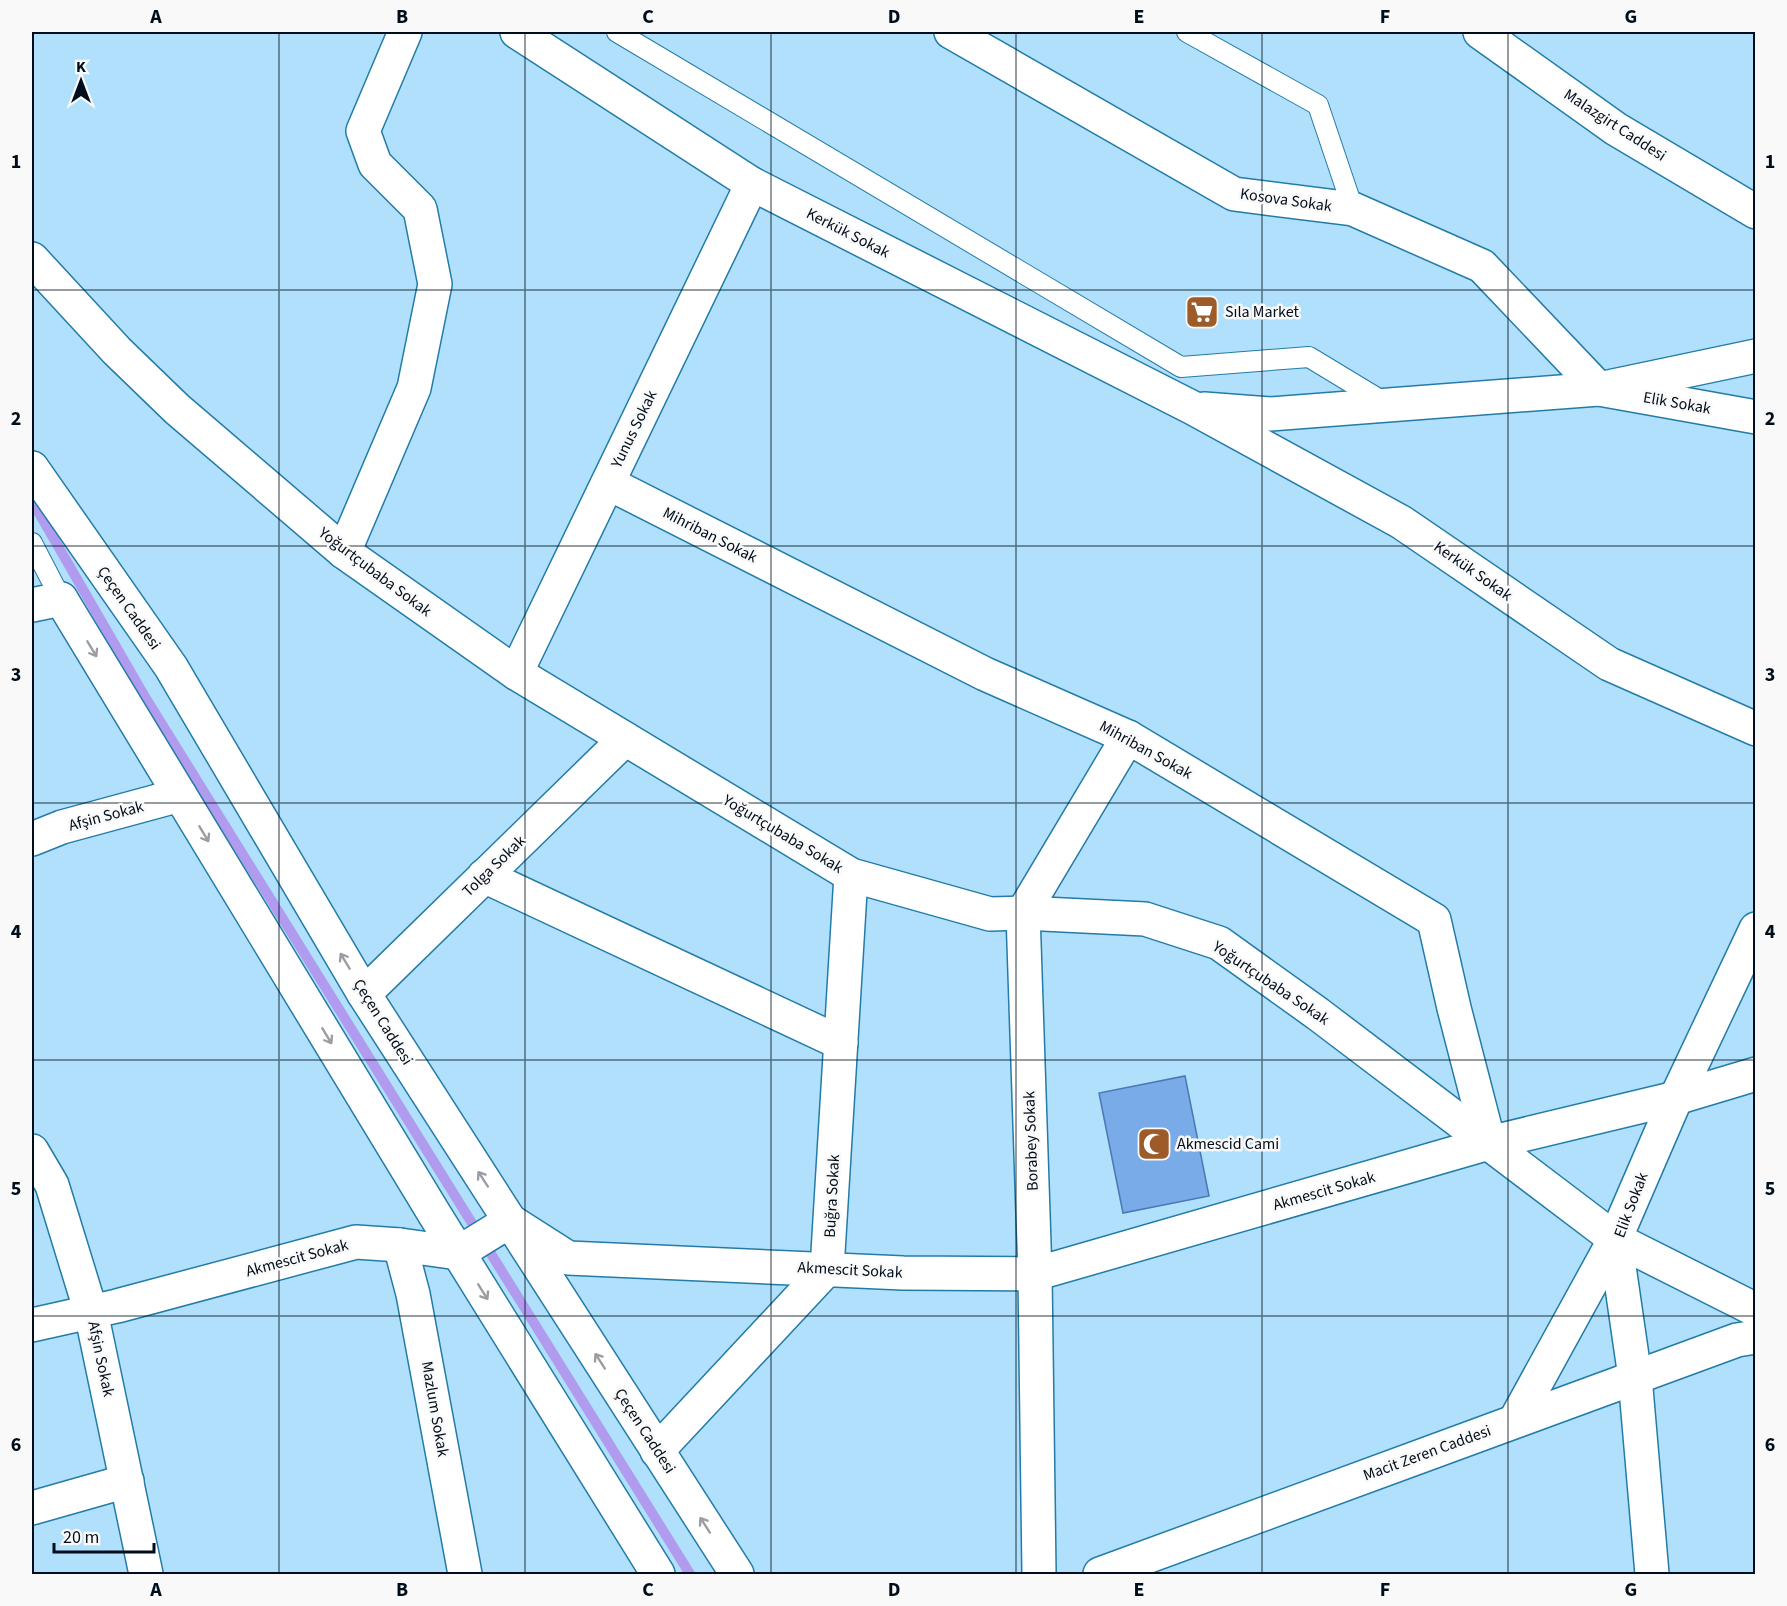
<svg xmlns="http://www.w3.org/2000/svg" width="1787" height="1606" font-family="'Source Sans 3',sans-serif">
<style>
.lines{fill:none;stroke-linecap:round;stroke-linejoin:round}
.stream{stroke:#b09bef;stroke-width:10}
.building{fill:#7aabe9;stroke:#4978b3;stroke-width:1.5}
.service-casing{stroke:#227ca7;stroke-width:22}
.minor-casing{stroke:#227ca7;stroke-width:36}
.tertiary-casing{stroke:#227ca7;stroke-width:36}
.service{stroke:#fff;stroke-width:20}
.minor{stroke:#fff;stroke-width:33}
.tertiary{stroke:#fff;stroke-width:33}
.oneway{stroke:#999ea3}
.grid{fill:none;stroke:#000d1a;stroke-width:1.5;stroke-opacity:0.55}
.labels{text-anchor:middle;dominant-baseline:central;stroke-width:5;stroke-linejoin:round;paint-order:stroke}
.street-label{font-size:16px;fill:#000d1a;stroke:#f9f9f9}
.poi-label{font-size:16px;fill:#000d1a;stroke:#f9f9f9;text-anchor:start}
.neatline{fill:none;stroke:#000d1a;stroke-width:2}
.grid-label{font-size:20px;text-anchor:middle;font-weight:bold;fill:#000d1a}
</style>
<rect width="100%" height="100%" fill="#b0e0fc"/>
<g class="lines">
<path class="stream" d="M32 501 145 697 690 1574"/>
</g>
<path class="building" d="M1185 1076 1209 1196 1123 1213 1099 1093Z"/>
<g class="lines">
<defs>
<g id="service">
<path d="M617 32 1181 367 1309 357 1385 403"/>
<path d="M1187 32 1318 105 1353 209"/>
<path d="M32 543 61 599"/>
</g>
<g id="minor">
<path d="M517 32 752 184 1193 408 1401 522 1609 664 1756 729"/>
<path d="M951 32 1234 194 1353 209 1482 266 1599 389 1756 417"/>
<path d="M1480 32 1616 129 1756 212"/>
<path d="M32 259 117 351 177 409 344 552 516 673 851 875 990 914 1023 913 1145 919 1219 943 1318 1014 1615 1239"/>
<path d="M1204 409 1270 414 1599 389 1756 356"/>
<path d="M608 483 985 674 1128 737 1434 920 1454 1008 1489 1143"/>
<path d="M344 552 414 388 435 284 420 209 375 164 363 131 405 32"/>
<path d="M32 605 61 599"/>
<path d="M516 673 752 184"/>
<path d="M32 839 62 827 180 795"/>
<path d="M484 876 841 1043"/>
<path d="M364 994 625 739"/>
<path d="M32 1151 52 1185 91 1312 146 1574"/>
<path d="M400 1245 413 1294 465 1574"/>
<path d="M32 1325 117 1306 356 1242 400 1245 458 1253 510 1221 568 1258 903 1273 1035 1274 1489 1143 1676 1098 1756 1074"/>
<path d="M657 1451 827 1269 851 875"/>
<path d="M32 1508 127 1481"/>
<path d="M1039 1574 1035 1274 1023 913 1128 737"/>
<path d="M1652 1574 1635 1377 1615 1239 1676 1098 1756 929"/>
</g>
<g id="tertiary">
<path d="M32 468 171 667 364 994 737 1574"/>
<path d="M61 599 435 1215 658 1574"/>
<path d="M1515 1421 1615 1239 1756 1310"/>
<path d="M1100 1574 1737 1340 1756 1337"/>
</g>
</defs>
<use href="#service" class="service-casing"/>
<use href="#minor" class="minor-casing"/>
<use href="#tertiary" class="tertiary-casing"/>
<use href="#service" class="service"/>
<use href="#minor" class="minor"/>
<use href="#tertiary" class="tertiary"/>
</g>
<defs><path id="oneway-shaft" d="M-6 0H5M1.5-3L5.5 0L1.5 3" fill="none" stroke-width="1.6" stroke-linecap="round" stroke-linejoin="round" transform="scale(1.5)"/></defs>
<g class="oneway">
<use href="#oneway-shaft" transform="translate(92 649) rotate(59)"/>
<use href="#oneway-shaft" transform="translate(204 834) rotate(59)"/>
<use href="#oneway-shaft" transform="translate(345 961) rotate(-121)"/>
<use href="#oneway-shaft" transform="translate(327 1036) rotate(59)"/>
<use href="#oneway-shaft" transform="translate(483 1179) rotate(-123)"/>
<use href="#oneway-shaft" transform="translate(483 1292) rotate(58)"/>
<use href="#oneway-shaft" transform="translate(600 1361) rotate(-123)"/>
<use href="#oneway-shaft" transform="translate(705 1525) rotate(-123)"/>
</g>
<path class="grid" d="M279 32V1574M525 32V1574M771 32V1574M1016 32V1574M1262 32V1574M1508 32V1574M32 290H1756M32 546H1756M32 803H1756M32 1060H1756M32 1316H1756"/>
<defs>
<symbol id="supermarket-square" viewBox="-11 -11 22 22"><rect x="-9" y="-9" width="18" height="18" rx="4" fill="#9d5b29" stroke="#f9f9f9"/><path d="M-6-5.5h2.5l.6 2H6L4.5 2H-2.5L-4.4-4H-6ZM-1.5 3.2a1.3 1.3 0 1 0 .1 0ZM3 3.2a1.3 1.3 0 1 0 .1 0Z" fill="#fff"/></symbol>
<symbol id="mosque-square" viewBox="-11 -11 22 22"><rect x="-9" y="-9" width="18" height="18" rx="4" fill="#9d5b29" stroke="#f9f9f9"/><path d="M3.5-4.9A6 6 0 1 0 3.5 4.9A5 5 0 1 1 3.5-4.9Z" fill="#fff"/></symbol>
</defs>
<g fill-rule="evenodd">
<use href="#supermarket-square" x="1183" y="293" width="38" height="38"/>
<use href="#mosque-square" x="1135" y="1125" width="38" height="38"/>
</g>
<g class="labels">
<g class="street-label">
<text transform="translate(1615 125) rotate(33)">Malazgirt Caddesi</text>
<text transform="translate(1286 200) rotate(8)">Kosova Sokak</text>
<text transform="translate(848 233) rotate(27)">Kerkük Sokak</text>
<text transform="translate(1677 403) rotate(10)">Elik Sokak</text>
<text transform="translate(634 429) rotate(-64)">Yunus Sokak</text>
<text transform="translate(710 535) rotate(27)">Mihriban Sokak</text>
<text transform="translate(1473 571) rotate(35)">Kerkük Sokak</text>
<text transform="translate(375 572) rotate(37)">Yoğurtçubaba Sokak</text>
<text transform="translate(129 608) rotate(55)">Çeçen Caddesi</text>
<text transform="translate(1146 750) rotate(29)">Mihriban Sokak</text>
<text transform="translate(106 816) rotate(-15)">Afşin Sokak</text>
<text transform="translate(783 834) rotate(31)">Yoğurtçubaba Sokak</text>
<text transform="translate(494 866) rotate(-44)">Tolga Sokak</text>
<text transform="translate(1271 983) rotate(34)">Yoğurtçubaba Sokak</text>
<text transform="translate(383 1022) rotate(58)">Çeçen Caddesi</text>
<text transform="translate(1031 1141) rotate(-92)">Borabey Sokak</text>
<text transform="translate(1324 1191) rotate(-16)">Akmescit Sokak</text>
<text transform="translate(832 1196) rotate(-87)">Buğra Sokak</text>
<text transform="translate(1631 1205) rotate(-69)">Elik Sokak</text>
<text transform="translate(297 1258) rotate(-15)">Akmescit Sokak</text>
<text transform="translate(850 1270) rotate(3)">Akmescit Sokak</text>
<text transform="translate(101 1359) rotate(78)">Afşin Sokak</text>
<text transform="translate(435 1409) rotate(80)">Mazlum Sokak</text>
<text transform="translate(645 1431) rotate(57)">Çeçen Caddesi</text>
<text transform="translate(1427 1453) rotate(-20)">Macit Zeren Caddesi</text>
</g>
<g class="poi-label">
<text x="1225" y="312">Sıla Market</text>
<text x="1177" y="1144">Akmescid Cami</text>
</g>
</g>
<rect width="1787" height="1606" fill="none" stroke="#f9f9f9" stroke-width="66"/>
<g transform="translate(81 81)" stroke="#f9f9f9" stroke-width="4.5" paint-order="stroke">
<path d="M0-4.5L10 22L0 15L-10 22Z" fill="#000d1a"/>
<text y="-9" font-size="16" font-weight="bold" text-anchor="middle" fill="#000d1a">K</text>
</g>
<path d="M54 1543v9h100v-9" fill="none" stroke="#000d1a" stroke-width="3"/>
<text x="63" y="1543" font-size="18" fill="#000d1a" stroke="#f9f9f9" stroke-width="4.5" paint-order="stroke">20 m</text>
<rect x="33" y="33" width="1721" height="1540" class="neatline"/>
<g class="grid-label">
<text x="156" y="23">A</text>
<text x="402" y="23">B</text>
<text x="648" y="23">C</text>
<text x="894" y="23">D</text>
<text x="1139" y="23">E</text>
<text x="1385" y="23">F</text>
<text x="1631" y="23">G</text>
<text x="16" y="168">1</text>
<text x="1770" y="168">1</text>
<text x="16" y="425">2</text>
<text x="1770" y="425">2</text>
<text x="16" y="681">3</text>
<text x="1770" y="681">3</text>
<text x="16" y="938">4</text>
<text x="1770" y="938">4</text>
<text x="16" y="1195">5</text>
<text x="1770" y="1195">5</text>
<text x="16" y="1451">6</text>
<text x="1770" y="1451">6</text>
<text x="156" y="1596">A</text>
<text x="402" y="1596">B</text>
<text x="648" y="1596">C</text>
<text x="894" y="1596">D</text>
<text x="1139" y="1596">E</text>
<text x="1385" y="1596">F</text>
<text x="1631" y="1596">G</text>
</g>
</svg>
